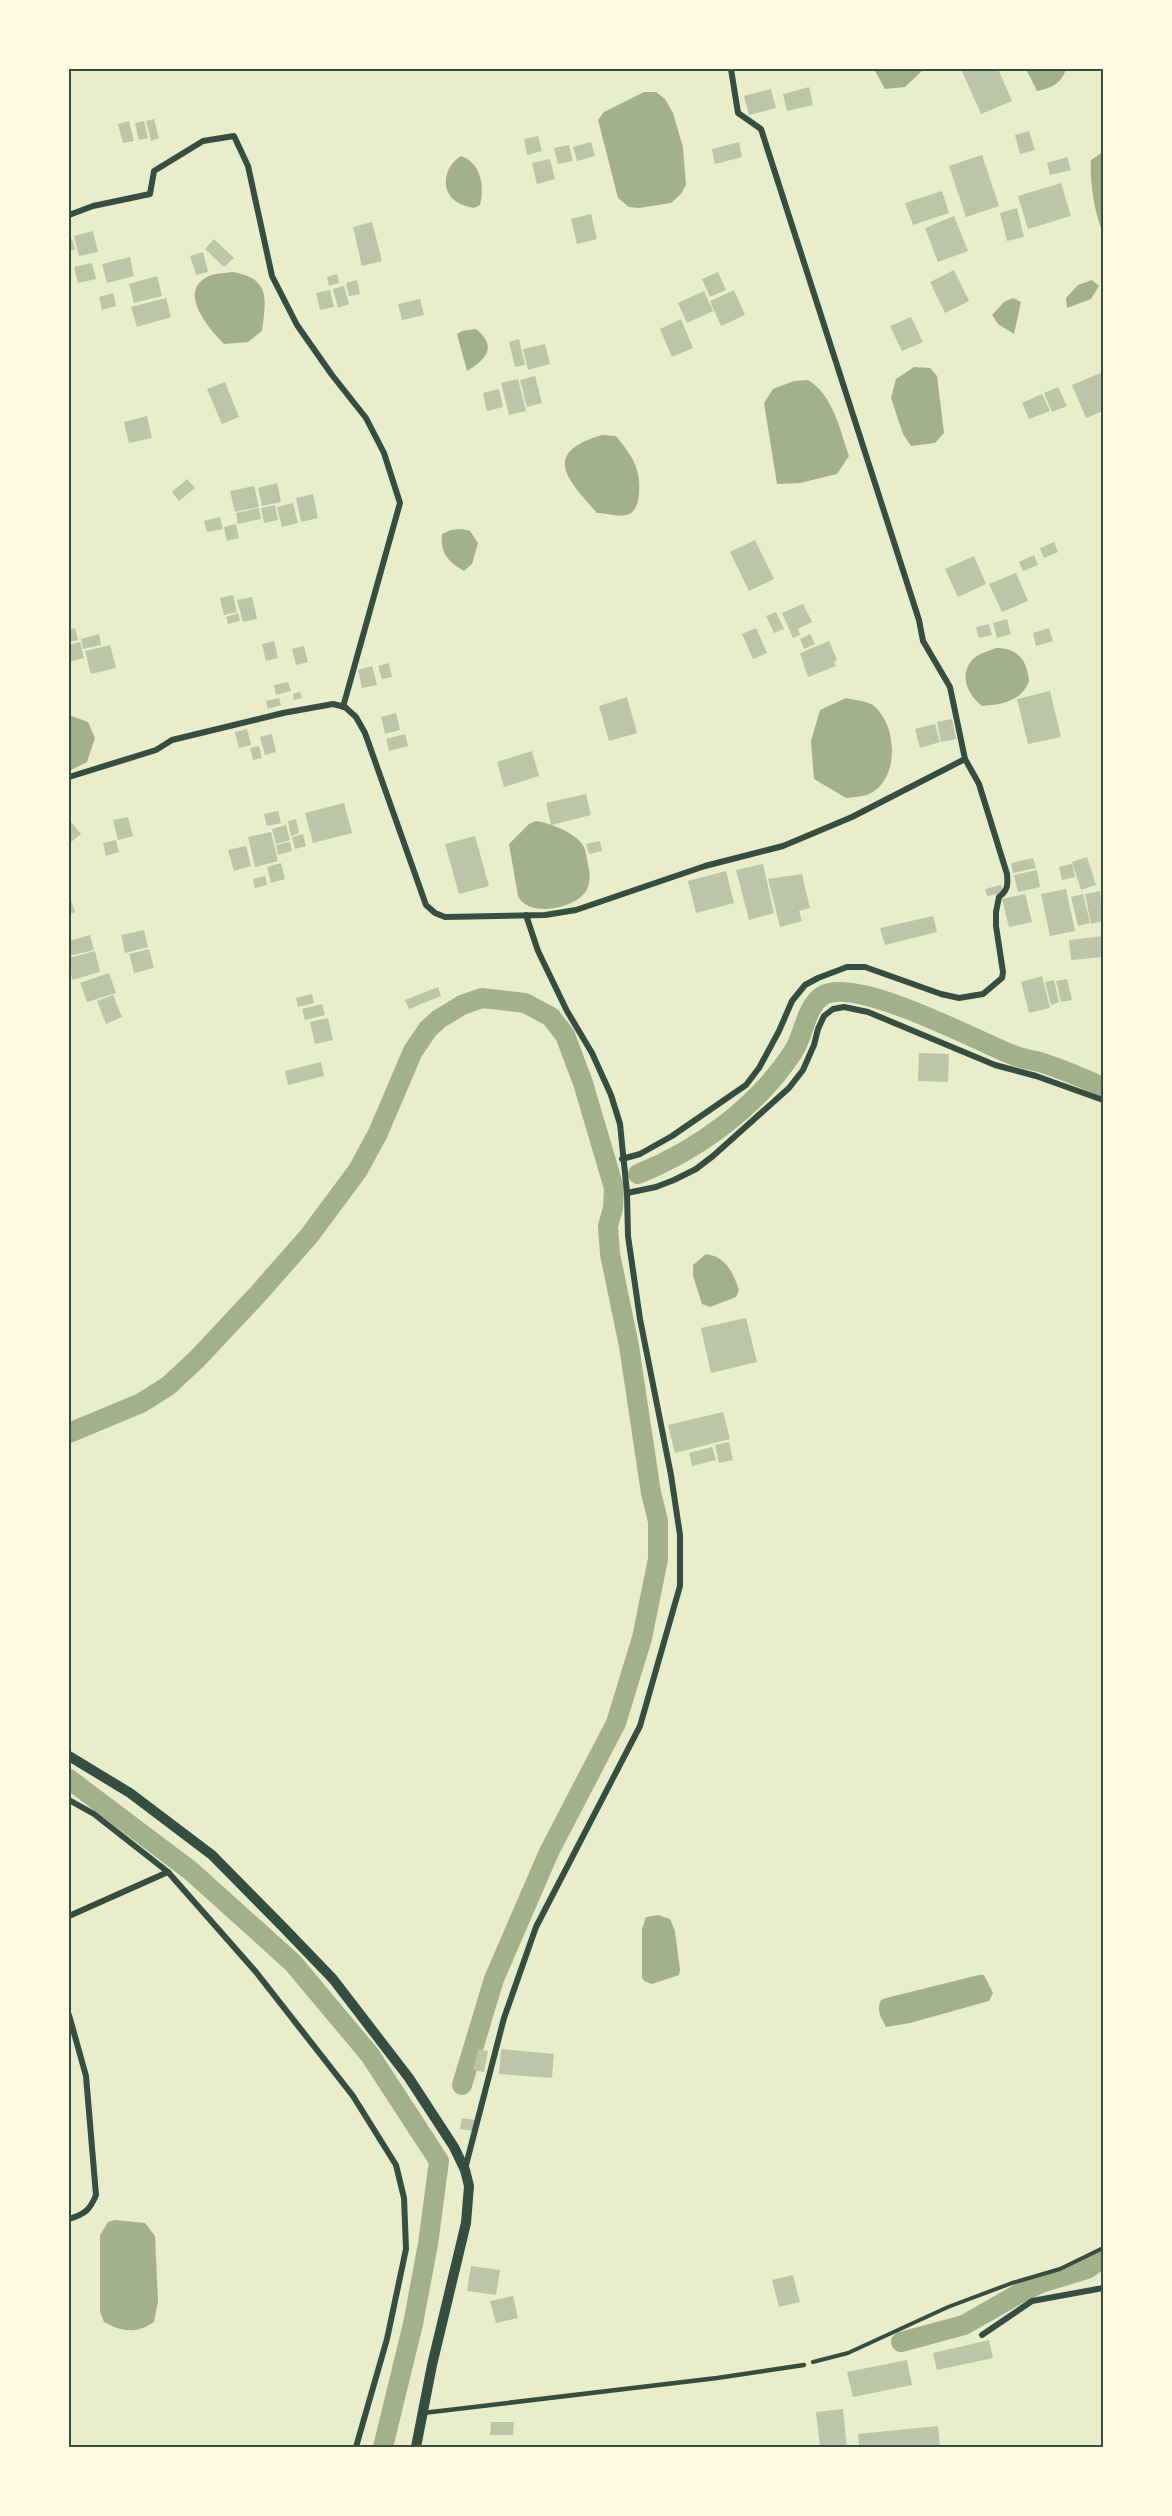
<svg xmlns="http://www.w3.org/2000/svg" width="1172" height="2516" font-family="Overpass,sans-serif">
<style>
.water{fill:#a3b18a}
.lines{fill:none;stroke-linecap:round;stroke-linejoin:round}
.canal{stroke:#a3b18a;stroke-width:20}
.building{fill:#bcc5a7}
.path{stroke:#344e41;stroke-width:4}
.service{stroke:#344e41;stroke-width:4.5}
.minor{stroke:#344e41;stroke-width:6}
.tertiary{stroke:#344e41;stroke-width:10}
.neatline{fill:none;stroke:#344e41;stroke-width:2}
</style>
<rect width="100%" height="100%" fill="#e9edc9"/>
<g class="water">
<path d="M874 69H924L905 87 885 89Z"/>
<path d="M1026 69H1066C1061 84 1051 88 1037 91Z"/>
<path d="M644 92H656L665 99 673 113 683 147 686 185 681 194 671 203 639 208 629 207 618 198 598 120 604 112Z"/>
<path d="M1103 152V234C1094 209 1090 187 1091 160Z"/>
<path d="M461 156C481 163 485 186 480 205L474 208C470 207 464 206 460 204 439 193 443 167 461 156Z"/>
<path d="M233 272C271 279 266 299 262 331L248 342 224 344C209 329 176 291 209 276 216 273 226 273 233 272Z"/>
<path d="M1092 280 1099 286 1091 299 1067 308 1066 298 1078 285Z"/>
<path d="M1013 298 1021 302 1014 334 998 324 992 315 1004 302Z"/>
<path d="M476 329C498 347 486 359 467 371L457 334 462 331Z"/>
<path d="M914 367 930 368 937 376 944 433 935 443 911 446 903 434 891 398 896 379Z"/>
<path d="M808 380C833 395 840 430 849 456L837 474 800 483 777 484 764 403 773 389 794 381Z"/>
<path d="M602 435 616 436C631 455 641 467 639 492 639 500 637 508 631 513 623 519 607 513 597 513 568 480 540 453 602 435Z"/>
<path d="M462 529 470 531 478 543 472 564 464 571C448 562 440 553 442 534L451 530Z"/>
<path d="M996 648C1017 648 1027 659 1029 681 1022 701 1001 705 982 706 968 695 958 675 973 659 978 654 989 651 996 648Z"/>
<path d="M846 698C854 700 866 701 873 705 897 724 901 779 869 794 863 797 853 797 846 798L814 779 811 741 820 710Z"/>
<path d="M69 715 88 722 95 738 87 762 69 771Z"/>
<path d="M536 821C550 823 577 833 584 847 586 852 587 859 588 865 590 873 591 883 586 891 575 909 528 918 518 896L509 844 529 824Z"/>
<path d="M706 1254C726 1257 733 1272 739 1290L736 1297 710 1307 702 1304 693 1276V1265Z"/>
<path d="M658 1915 670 1919 675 1931 680 1970 679 1975 652 1984 644 1981 642 1978V1929L646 1917Z"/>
<path d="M979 1975H984L993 1993 989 2001 910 2023 886 2027C881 2017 876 2011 881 2000L886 1998Z"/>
<path d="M115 2220 145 2223 155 2236 158 2301 154 2322C136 2334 122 2332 104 2322L100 2312V2235L108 2222Z"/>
</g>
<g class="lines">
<g class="canal">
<path d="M638 1174C698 1150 757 1107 793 1052 804 1036 805 1008 822 996 854 975 977 1041 1013 1055 1022 1059 1031 1060 1040 1062 1061 1069 1083 1078 1103 1087"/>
<path d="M69 1433 141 1403 168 1386 197 1359 258 1294 309 1236 358 1170 378 1133 413 1051 428 1029 439 1019 462 1005 482 998 525 1003 551 1017 565 1035 583 1083 614 1188 613 1208 608 1226 610 1254 629 1346 651 1493 658 1521V1559L642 1638 616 1723 549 1852 494 1979 462 2085"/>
<path d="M69 1779 191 1871 293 1963 370 2055 439 2161 428 2244 413 2324 383 2447"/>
<path d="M901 2342 964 2325 1020 2293 1041 2283 1087 2269 1103 2258"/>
</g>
</g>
<g class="building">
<path d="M961 69H998L1012 101 981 114Z"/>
<path d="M809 87 813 105 787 111 783 94Z"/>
<path d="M771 89 776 108 749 115 744 96Z"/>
<path d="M154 119 159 138 151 141 146 121Z"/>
<path d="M129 121 134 141 123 143 118 124Z"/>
<path d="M144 121 148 138 139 140 135 123Z"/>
<path d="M1029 131 1035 150 1020 154 1015 135Z"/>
<path d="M538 136 542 151 527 155 524 139Z"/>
<path d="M591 142 595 156 577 161 573 147Z"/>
<path d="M739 142 742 157 715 164 712 149Z"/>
<path d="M569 145 573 161 558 164 554 148Z"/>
<path d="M982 155 999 206 966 217 949 166Z"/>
<path d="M1067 157 1071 170 1050 175 1047 163Z"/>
<path d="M550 159 555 179 537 184 532 163Z"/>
<path d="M1061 183 1071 216 1028 229 1018 196Z"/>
<path d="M942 191 949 213 913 225 905 203Z"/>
<path d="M1017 208 1024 237 1007 241 1000 213Z"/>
<path d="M591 214 597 239 577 244 571 219Z"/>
<path d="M954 216 968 251 938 262 925 228Z"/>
<path d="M372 222 382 261 362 266 353 227Z"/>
<path d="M93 231 98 252 79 256 74 236Z"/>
<path d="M69 239H72L75 249 69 251Z"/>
<path d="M214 239 234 258 224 267 205 249Z"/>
<path d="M203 252 208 272 196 275 190 256Z"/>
<path d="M130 257 134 276 107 283 102 264Z"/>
<path d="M92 263 96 279 78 283 74 267Z"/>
<path d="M954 270 969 301 945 313 930 282Z"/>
<path d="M718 272 726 290 710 297 702 279Z"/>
<path d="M337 274 339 283 329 286 327 277Z"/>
<path d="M157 276 162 296 134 303 129 284Z"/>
<path d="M357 280 360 294 349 296 346 283Z"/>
<path d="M344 286 349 304 338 308 333 289Z"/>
<path d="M330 290 334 307 320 310 316 293Z"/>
<path d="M734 290 745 315 721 326 710 301Z"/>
<path d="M704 291 713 311 687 323 678 303Z"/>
<path d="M113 293 116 306 102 310 99 297Z"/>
<path d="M166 298 171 317 137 327 131 307Z"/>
<path d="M420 299 424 315 402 320 398 304Z"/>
<path d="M911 317 923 342 902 351 890 326Z"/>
<path d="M681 319 693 348 672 357 660 329Z"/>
<path d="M519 339 525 365 515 367 509 342Z"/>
<path d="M545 344 550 364 528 370 523 349Z"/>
<path d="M1103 372V411L1086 418 1072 385Z"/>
<path d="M535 376 542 403 527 407 520 380Z"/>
<path d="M518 379 526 411 509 415 501 383Z"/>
<path d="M225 382 239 417 222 424 207 389Z"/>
<path d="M1058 387 1067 406 1052 412 1044 393Z"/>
<path d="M499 389 503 407 487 411 483 393Z"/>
<path d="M1042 394 1050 411 1029 419 1022 403Z"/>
<path d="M147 416 152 438 129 443 124 422Z"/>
<path d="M187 479 195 488 179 501 172 492Z"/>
<path d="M277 483 281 502 262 506 258 488Z"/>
<path d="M254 486 259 507 235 512 230 491Z"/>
<path d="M313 494 318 518 301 522 296 498Z"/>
<path d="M293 503 298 523 282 527 277 507Z"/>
<path d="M275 505 278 520 264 523 261 508Z"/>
<path d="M259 508 261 519 238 524 236 513Z"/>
<path d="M220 517 223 529 207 532 204 521Z"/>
<path d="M236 524 239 538 227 541 224 527Z"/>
<path d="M755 540 774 579 749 591 730 552Z"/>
<path d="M1054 542 1058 552 1044 558 1040 548Z"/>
<path d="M1034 555 1038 565 1023 571 1019 562Z"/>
<path d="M974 556 986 584 958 597 945 569Z"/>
<path d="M1016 573 1028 601 1002 612 989 584Z"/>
<path d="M233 595 237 612 224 615 220 598Z"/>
<path d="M252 597 257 619 243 622 237 600Z"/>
<path d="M803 604 812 622 798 629 800 635 793 638 782 613Z"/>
<path d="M776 612 784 629 774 633 766 616Z"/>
<path d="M238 613 240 621 228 624 226 617Z"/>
<path d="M1007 619 1011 634 997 638 993 623Z"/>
<path d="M989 624 992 635 979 638 976 627Z"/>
<path d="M75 628 78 640 69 642V630Z"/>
<path d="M756 628 767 653 753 659 742 634Z"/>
<path d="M1049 628 1053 641 1036 646 1033 633Z"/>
<path d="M99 634 101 645 83 649 81 639Z"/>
<path d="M810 634 815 644 804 649 800 639Z"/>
<path d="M274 641 278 658 266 661 262 644Z"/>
<path d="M829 641 837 660 834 662 836 666 808 677 800 653Z"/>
<path d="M80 642 84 658 69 662V645Z"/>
<path d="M110 645 116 668 91 674 85 651Z"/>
<path d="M304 646 308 662 296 665 292 649Z"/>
<path d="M389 663 392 677 382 679 378 666Z"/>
<path d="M372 666 377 685 362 688 358 670Z"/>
<path d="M288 682 291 691 276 695 274 685Z"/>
<path d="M1050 691 1061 737 1028 744 1017 699Z"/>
<path d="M300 692 302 698 294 700 293 694Z"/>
<path d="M627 697 637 733 609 741 599 706Z"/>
<path d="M279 698 281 705 268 709 266 701Z"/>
<path d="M396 713 400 730 385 734 381 717Z"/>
<path d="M952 719 956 739 941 742 937 722Z"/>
<path d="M935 724 940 742 920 748 915 729Z"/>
<path d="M247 729 251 745 239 748 235 732Z"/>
<path d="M272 734 276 752 265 755 260 737Z"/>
<path d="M405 734 408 746 389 751 386 739Z"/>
<path d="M259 746 262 758 253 760 250 748Z"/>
<path d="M532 751 539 776 504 787 497 762Z"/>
<path d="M586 794 591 815 551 825 546 803Z"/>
<path d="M344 803 352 833 313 843 305 813Z"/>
<path d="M278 811 281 823 267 826 264 814Z"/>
<path d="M128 817 133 836 118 840 113 820Z"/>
<path d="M296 819 299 833 291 836 288 821Z"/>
<path d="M71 822 81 834 71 842 69 824Z"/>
<path d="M286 825 290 840 276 844 272 829Z"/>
<path d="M271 832 278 861 255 867 248 837Z"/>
<path d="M303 834 306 846 295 849 292 837Z"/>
<path d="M475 836 489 886 459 894 445 844Z"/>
<path d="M116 840 119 852 106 856 103 843Z"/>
<path d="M600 841 602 851 589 854 586 844Z"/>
<path d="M290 842 292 851 278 855 276 845Z"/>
<path d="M246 846 251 866 234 871 228 850Z"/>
<path d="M1087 857 1096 885 1081 890 1072 862Z"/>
<path d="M1033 858 1036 868 1013 873 1011 863Z"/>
<path d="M281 863 285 879 271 883 267 867Z"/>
<path d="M763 864 774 913 749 920 736 870Z"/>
<path d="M1072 864 1075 877 1062 880 1059 867Z"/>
<path d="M1037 870 1040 887 1018 892 1014 875Z"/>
<path d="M726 871 734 903 696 913 688 881Z"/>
<path d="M802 874 810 908 799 911 802 921 780 927 768 879Z"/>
<path d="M265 876 267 885 255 888 253 879Z"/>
<path d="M1001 885 1003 893 987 896 985 889Z"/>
<path d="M1066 889 1075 931 1050 936 1041 894Z"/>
<path d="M1100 891 1103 921 1091 924 1085 894Z"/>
<path d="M1025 894 1032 922 1009 927 1002 899Z"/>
<path d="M1083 894 1090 923 1078 926 1071 897Z"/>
<path d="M69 900H71L75 912 69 914Z"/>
<path d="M933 916 937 932 885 945 880 928Z"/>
<path d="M144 930 148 947 125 953 121 935Z"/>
<path d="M90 935 94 950 69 956V941Z"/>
<path d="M1103 936V957L1071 960 1069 940Z"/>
<path d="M149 949 154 968 134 973 129 954Z"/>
<path d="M95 951 100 972 72 980 69 958Z"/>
<path d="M109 973 116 993 87 1002 80 983Z"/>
<path d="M1042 976 1050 1008 1029 1013 1021 982Z"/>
<path d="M1067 979 1072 1000 1061 1002 1056 981Z"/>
<path d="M1054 980 1059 1002 1051 1005 1045 982Z"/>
<path d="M438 987 441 996 409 1009 405 1000Z"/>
<path d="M312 994 314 1003 298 1007 296 998Z"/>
<path d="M113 995 122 1017 106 1024 97 1001Z"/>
<path d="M322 1004 325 1015 305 1020 302 1009Z"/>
<path d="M328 1018 333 1040 315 1044 310 1022Z"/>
<path d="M919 1053 949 1054 948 1082 918 1081Z"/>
<path d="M321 1062 324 1076 288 1085 285 1071Z"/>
<path d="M746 1318 757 1362 711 1373 701 1328Z"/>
<path d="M723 1412 730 1439 675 1453 668 1425Z"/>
<path d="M729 1442 733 1460 719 1463 715 1445Z"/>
<path d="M712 1447 716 1460 692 1466 689 1453Z"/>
<path d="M478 2049 488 2051 484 2072 473 2070Z"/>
<path d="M501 2049 554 2054 552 2078 499 2074Z"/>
<path d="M462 2118 476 2120 475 2131 460 2129Z"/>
<path d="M471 2266 500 2270 496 2295 467 2291Z"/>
<path d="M793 2275 800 2302 779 2307 772 2280Z"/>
<path d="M513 2296 518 2318 496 2323 490 2301Z"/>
<path d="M989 2340 993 2358 937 2370 933 2353Z"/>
<path d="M907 2360 912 2385 853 2397 847 2372Z"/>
<path d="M843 2409 847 2447H820L816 2412Z"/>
<path d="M491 2422H514L513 2435H490Z"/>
<path d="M938 2426 940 2447H859L858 2434Z"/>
</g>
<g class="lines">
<path class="path" d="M813 2362 848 2353 948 2307 1012 2283 1060 2269 1103 2248"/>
<path class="service" d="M423 2413 717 2378 804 2365"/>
<g class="minor">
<path d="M69 215 93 206 150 194 154 171 203 141 234 136 248 166 272 276 297 325 332 375 366 418 384 453 400 503 343 707"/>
<path d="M69 777 156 750 172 740 283 713 333 704 345 707 356 717 365 733 426 905 435 913 445 917 545 915 576 910 705 866 783 846 852 817 965 759 950 687 923 641 919 620 761 129 738 113 731 69"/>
<path d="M622 1159 640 1154 672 1136 746 1085 759 1068 779 1031 792 1001 805 985 818 978 847 967H865L941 994 959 998 983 994 1002 978 1003 972 996 926V912L999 897C1008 890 1008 885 1007 874L979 784 965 759"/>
<path d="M627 1193 656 1187 674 1180 696 1169 713 1156 789 1088 803 1070 814 1045 818 1029 824 1016 833 1009 844 1007 868 1012 995 1065 1036 1076 1103 1100"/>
<path d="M69 1800 94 1814 168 1872 256 1972 353 2096 396 2165 404 2198 406 2249 387 2339 356 2447"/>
<path d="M69 1916 168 1872"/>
<path d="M69 2015 86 2076 96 2195C90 2210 85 2214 69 2219"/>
<path d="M465 2169 504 2018 536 1927 640 1726 680 1586V1535L671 1475 640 1319 628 1236 627 1193 620 1124 611 1095 592 1053 567 1011 538 951 526 915"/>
<path d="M982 2335 1032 2301 1103 2288"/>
</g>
<path class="tertiary" d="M69 1756 130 1793 212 1855 284 1928 333 1979 409 2078 454 2147 465 2170 469 2186 466 2223 432 2365 416 2447"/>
</g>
<rect width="1172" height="2516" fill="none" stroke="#fefae0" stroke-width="141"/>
<rect x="70" y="70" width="1032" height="2376" class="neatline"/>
</svg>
